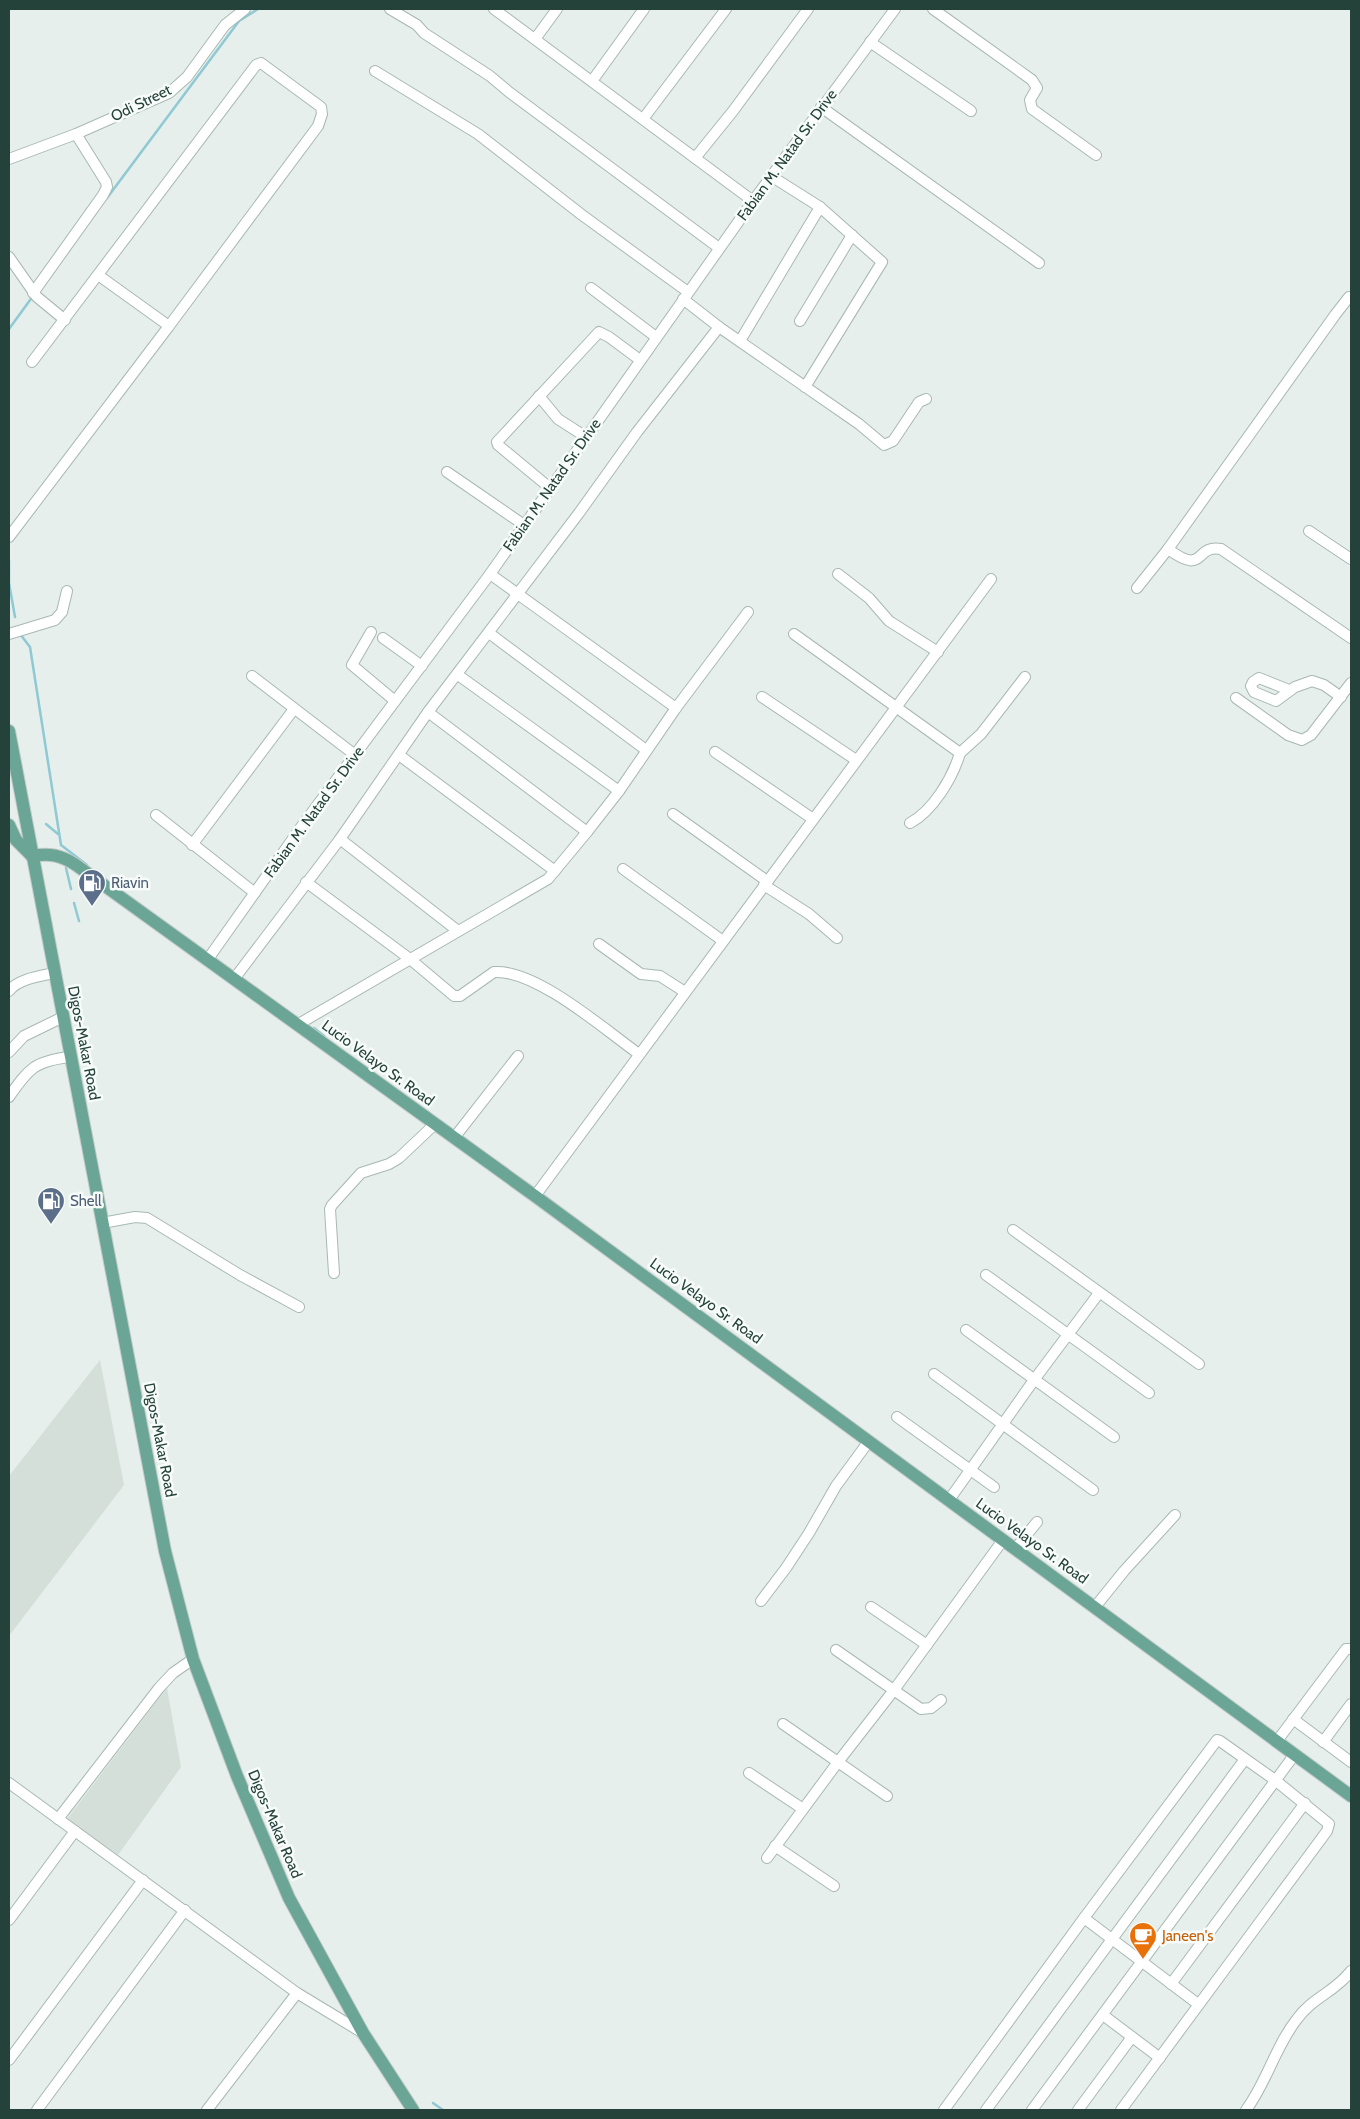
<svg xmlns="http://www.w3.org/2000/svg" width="1360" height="2119" font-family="Cabin,sans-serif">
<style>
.built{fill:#d4dfda}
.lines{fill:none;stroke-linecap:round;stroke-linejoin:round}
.stream{stroke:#8ec9d4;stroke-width:2.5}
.minor-casing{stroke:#a8b8b2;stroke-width:12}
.major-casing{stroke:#c2cac8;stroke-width:14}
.minor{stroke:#fff;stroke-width:10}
.major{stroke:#6aa596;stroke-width:12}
.labels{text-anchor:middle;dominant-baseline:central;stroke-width:5;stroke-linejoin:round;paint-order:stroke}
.street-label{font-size:15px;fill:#24423a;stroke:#f7fbf9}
.service-label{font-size:15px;fill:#4e5e75;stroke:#f7fbf9;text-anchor:start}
.food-label{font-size:15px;fill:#c56008;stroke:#f7fbf9;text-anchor:start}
</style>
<rect width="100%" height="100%" fill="#e6efeb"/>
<g class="built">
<path d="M100 1360 124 1485 9 1636V1476Z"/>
<path d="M167 1688 181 1767 118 1855 67 1819Z"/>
</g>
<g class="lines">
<g class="stream">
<path d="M107 198 239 21 258 9"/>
<path d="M9 329 33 296"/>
<path d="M9 561V583L15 617"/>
<path d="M20 634 30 647 61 845 87 865"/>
<path d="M46 824 58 834"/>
<path d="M66 868 71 889"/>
<path d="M74 903 79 921"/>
<path d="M314 1028 324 1036"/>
<path d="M433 2103 443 2110"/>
</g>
<defs>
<g id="minor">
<path d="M390 9 417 25 424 33 490 76 509 92 719 248"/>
<path d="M494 9 753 201"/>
<path d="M933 9 1032 80 1037 88 1030 100 1032 109 1096 155"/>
<path d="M535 39 557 9"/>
<path d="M870 42 971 111"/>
<path d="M375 71 478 134 582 215 688 292"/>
<path d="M592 81 644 9"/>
<path d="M821 107 1039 263"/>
<path d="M643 119 726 9"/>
<path d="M695 158 733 111 808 9"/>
<path d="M9 159 76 134 169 93 187 77 225 25 245 9"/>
<path d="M771 176 820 207 882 262 805 387"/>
<path d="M9 257 37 297 65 320"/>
<path d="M591 288 656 337"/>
<path d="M33 293 103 195 107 187 106 182 76 134"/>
<path d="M683 299 719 327 859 424 884 445 893 441 919 402 926 399"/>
<path d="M800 321 852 235"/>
<path d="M740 341 820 207"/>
<path d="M32 362 256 65 261 63 321 107 322 114 318 126 169 326 98 275"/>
<path d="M539 396 558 419 586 437"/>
<path d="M447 472 524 525"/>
<path d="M550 488 498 445 497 442 599 332 609 337 640 360"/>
<path d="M1309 531 1351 559"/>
<path d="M9 537 169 326"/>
<path d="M1168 549 1335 315 1349 297H1351"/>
<path d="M490 574 676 708"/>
<path d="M838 574 869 598 889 621 938 652"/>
<path d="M1137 588 1168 549C1206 577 1194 544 1221 549L1351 638"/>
<path d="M371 632 352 665 395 701"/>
<path d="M489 633 646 750"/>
<path d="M9 634 55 620 62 612 67 591"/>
<path d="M794 634 960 753 981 734 1025 677"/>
<path d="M383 638 422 666"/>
<path d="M458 675 619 791"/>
<path d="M252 676 355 755"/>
<path d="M1289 690 1259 678 1253 682 1251 686 1254 692 1276 701 1295 687 1312 681 1324 685 1341 697"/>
<path d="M762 697 856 760"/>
<path d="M1236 698 1288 735 1302 740 1311 735 1351 683"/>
<path d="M428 712 587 832"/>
<path d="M715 752 813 819"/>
<path d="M399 755 555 871"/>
<path d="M673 814 767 881"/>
<path d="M156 815 255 893"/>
<path d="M910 823C933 811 953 777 960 753"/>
<path d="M340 839 458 931"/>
<path d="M192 845 294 709"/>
<path d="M623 869 723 941"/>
<path d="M306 882 410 959 454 996H460L494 972C536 969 605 1030 639 1054"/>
<path d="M764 885 809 914 837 938"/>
<path d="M599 944 641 974 660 976 685 992"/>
<path d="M208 959 304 823 490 574 753 201 895 9"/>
<path d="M234 979 340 839 428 712 579 513 637 432 719 327"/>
<path d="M9 991C18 979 40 976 54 973"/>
<path d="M297 1025 548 879 587 832 619 791 676 708 748 612"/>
<path d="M9 1052 24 1036 63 1017"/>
<path d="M9 1097C29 1068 35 1061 70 1057"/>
<path d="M454 1138 518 1056"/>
<path d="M535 1196 991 579"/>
<path d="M102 1223 135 1217 147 1218 240 1275 299 1307"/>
<path d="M1013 1230 1199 1364"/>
<path d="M334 1273 330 1209 332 1205 361 1173 389 1164 399 1158 435 1124"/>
<path d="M986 1275 1149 1393"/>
<path d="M966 1330 1114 1437"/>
<path d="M934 1374 1093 1490"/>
<path d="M897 1417 994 1487"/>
<path d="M949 1500 1034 1380 1099 1293"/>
<path d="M1015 1549 1037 1522"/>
<path d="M761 1601 786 1568 809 1533 836 1486 869 1441"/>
<path d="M871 1607 927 1645"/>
<path d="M1095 1607 1124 1571 1175 1515"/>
<path d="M836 1650 921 1709 931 1708 941 1700"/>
<path d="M1293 1719 1351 1762"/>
<path d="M783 1724 887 1796"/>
<path d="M1277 1741 1346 1649H1351"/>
<path d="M1323 1742 1351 1704"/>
<path d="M749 1773 803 1809"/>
<path d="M9 1783 297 1993 363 2033"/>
<path d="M58 1819 159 1688 173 1673 193 1659"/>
<path d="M775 1846 834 1886"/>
<path d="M767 1858 838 1762 894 1690 1003 1540"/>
<path d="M1084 1918 1217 1740 1220 1741 1275 1780 1329 1824 1327 1831 1121 2110"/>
<path d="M9 1920 75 1831"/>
<path d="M1171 1984 1305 1803"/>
<path d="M1103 2015 1160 2058"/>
<path d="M9 2060 143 1880"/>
<path d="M37 2110 185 1910"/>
<path d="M207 2110 297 1993"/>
<path d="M944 2110 1084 1918 1198 2004"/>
<path d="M986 2110 1245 1759"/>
<path d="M1032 2110 1295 1754"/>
<path d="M1078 2110 1132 2037"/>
<path d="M1246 2110C1267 2082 1275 2047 1297 2019 1313 1997 1335 1992 1351 1971"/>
</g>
<g id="major">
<path d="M9 731 165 1551 193 1659 237 1776 289 1898 363 2033 413 2110"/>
<path d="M9 825 16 840 32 856"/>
<path d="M32 856C50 853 61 855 76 865L535 1196 1351 1796"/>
</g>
</defs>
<use href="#minor" class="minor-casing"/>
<use href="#major" class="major-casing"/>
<use href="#minor" class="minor"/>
<use href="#major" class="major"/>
</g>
<defs>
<symbol id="fuel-pin" viewBox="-11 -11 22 30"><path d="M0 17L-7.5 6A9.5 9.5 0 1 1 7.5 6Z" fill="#5c6f8a" stroke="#f7fbf9"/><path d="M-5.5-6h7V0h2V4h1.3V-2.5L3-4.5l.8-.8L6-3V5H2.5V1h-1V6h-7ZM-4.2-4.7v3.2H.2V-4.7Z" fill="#fff"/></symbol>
<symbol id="cafe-pin" viewBox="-11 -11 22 30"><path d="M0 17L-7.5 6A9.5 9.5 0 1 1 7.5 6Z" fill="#e8710a" stroke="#f7fbf9"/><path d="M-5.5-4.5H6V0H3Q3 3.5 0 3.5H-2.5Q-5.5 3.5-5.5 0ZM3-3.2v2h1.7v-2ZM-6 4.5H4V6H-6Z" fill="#fff"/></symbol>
</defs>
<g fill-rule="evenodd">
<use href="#fuel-pin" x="76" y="867" width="32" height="43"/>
<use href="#fuel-pin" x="35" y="1185" width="32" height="43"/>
<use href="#cafe-pin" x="1127" y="1920" width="32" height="43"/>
</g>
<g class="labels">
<g class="street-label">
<text transform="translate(141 103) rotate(-26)">Odi Street</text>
<text transform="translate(787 155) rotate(-54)">Fabian M. Natad Sr. Drive</text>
<text transform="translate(552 485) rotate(-55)">Fabian M. Natad Sr. Drive</text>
<text transform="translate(314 812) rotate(-54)">Fabian M. Natad Sr. Drive</text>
<text transform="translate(84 1043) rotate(79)">Digos-Makar Road</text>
<text transform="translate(378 1063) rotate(36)">Lucio Velayo Sr. Road</text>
<text transform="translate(706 1301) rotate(36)">Lucio Velayo Sr. Road</text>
<text transform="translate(160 1440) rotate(79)">Digos-Makar Road</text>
<text transform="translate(1032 1541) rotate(36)">Lucio Velayo Sr. Road</text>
<text transform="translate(275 1824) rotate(67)">Digos-Makar Road</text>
</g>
<g class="service-label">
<text x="111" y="883">Riavin</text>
<text x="70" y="1201">Shell</text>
</g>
<g class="food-label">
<text x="1162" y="1936">Janeen's</text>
</g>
</g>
<rect width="1360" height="2119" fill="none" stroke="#24423a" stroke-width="20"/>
</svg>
